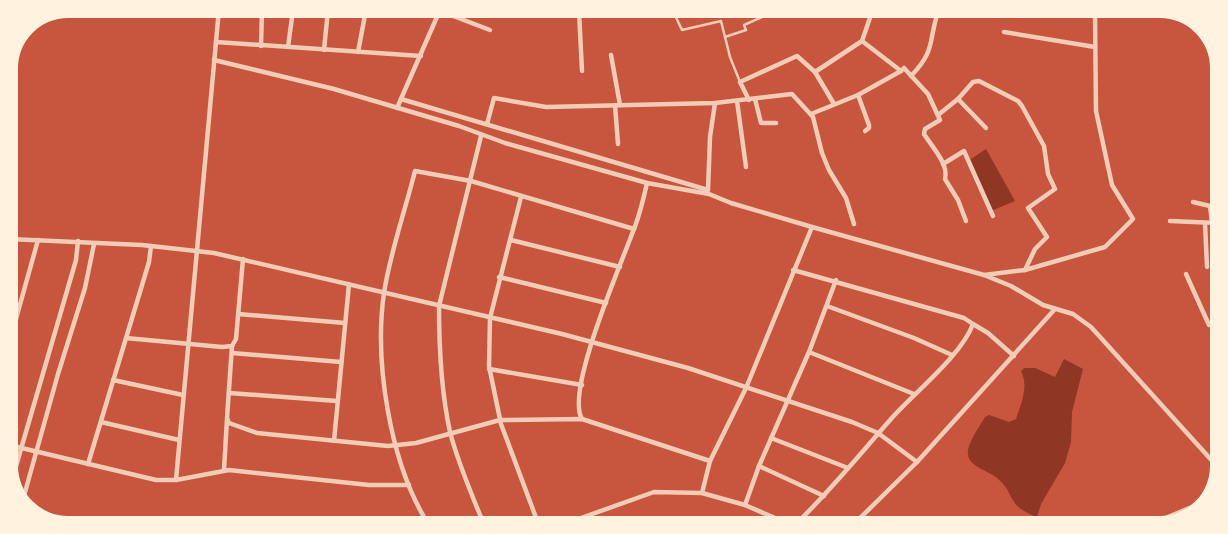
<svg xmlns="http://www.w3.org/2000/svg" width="1228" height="534" font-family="'PT Sans',sans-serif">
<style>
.water{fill:#8f3625}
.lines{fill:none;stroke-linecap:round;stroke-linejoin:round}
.service{stroke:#f1ccb7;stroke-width:2.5}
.minor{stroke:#f1ccb7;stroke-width:4.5}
.tertiary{stroke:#f1ccb7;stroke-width:5.5}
</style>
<rect width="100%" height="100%" fill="#c8553d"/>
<g class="water">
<path d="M986 149 1015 201 991 211 968 161Z"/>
<path d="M1064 359 1083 369 1072 412 1071 442 1065 463 1041 504 1037 517C1005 505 1017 495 997 478 989 471 970 467 968 455 966 445 980 426 985 417L989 415 1009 422 1016 419C1021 403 1029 387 1021 371L1024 368H1035L1055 377Z"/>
</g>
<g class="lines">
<g class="service">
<path d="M673 11 682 30 721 21 730 57 740 82"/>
<path d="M725 37 746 30 744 25 771 13"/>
</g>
<g class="minor">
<path d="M440 11 490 30"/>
<path d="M579 11 582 71"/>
<path d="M1004 32 1095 47"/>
<path d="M862 41 901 71 904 68 928 94 940 120 925 129 924 134C932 147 949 164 945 179L958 200 966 221"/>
<path d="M216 42 421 56"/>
<path d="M261 46 262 10"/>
<path d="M288 47 293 10"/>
<path d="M324 50 328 10"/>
<path d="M358 52 366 10"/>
<path d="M611 55 620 105"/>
<path d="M214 60 334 89 459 126 505 143 647 183 709 194 731 203 812 227 984 275 1011 286 1043 305 1073 314 1091 327 1215 464"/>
<path d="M815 72 862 41 872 12"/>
<path d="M911 76C936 50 928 42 938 12"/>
<path d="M858 95 869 125V128L865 131"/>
<path d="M401 99 708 190 710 137 715 103"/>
<path d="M755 99 761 123H776"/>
<path d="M958 99 973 82 979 81 1018 101 1022 106 1044 146 1048 174 1055 189 1028 208 1047 237 1035 249 1025 270"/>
<path d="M749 100 740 82 797 56 815 72 834 104"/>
<path d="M737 101 746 167"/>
<path d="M615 105 618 144"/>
<path d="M397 108 440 10"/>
<path d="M811 114 858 95 901 71"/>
<path d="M938 115 958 99 986 128"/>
<path d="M487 124 494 98 546 107 715 103 792 94 813 117 822 153 829 170 846 198 854 224"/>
<path d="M481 136 439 306C439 348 441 391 450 432 458 463 471 493 483 522"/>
<path d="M943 164 964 151 993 216"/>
<path d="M521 197 490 318 489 366 501 424 538 523"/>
<path d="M1193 202 1210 206 1212 223"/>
<path d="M1170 221 1217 223"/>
<path d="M1205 223 1207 267"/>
<path d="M9 239 142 245 214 253 562 334 688 368 852 422 878 433 917 462"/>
<path d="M511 240 620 267"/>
<path d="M793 270 964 318 973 324C961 356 915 392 891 419 860 454 830 491 796 524"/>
<path d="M1186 274 1209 325 1216 322"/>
<path d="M984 275 1025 270 1105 247 1133 219 1112 185 1096 111 1095 13"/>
<path d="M499 277 606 303"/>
<path d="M1216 282 1217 281"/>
<path d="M827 306 914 338 952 355"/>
<path d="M238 314 345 323"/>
<path d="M973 324 988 333 1014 356"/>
<path d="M126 338 222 347 232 346 236 339 243 259"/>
<path d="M9 344 38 240"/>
<path d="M232 346 227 418 229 423 257 433 388 446 416 443 500 420 582 419 710 461 702 493"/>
<path d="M809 352 914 394"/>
<path d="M232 353 341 362"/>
<path d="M489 369 582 385"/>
<path d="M113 380 183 395"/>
<path d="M229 393 337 401"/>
<path d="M582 419C565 392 620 267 632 234 639 218 643 201 647 183"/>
<path d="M101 422 179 440"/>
<path d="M771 438 848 468"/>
<path d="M334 441 349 284"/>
<path d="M9 445 156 480H176L229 470 369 485H409"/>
<path d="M710 461 746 388 812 227"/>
<path d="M88 464 149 262 151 246"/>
<path d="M224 470 227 419"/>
<path d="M12 480 76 260 78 241"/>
<path d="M176 480 219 9"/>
<path d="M824 496 759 466 809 352 836 280"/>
<path d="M22 503 58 374 85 288 94 244"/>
<path d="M745 505 759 466"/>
<path d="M427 522C390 462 374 362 384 293 390 253 405 211 415 171L471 181 634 229"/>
<path d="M567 523 654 492 702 493 745 505 789 524"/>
<path d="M854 524 917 462 1055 309"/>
</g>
<path class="tertiary" d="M1150 525 1203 503"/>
</g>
<path d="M0 0H1228V534H0ZM68 18H1160A50 50 0 0 1 1210 68V466A50 50 0 0 1 1160 516H68A50 50 0 0 1 18 466V68A50 50 0 0 1 68 18Z" fill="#fff3e0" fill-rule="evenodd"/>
</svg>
